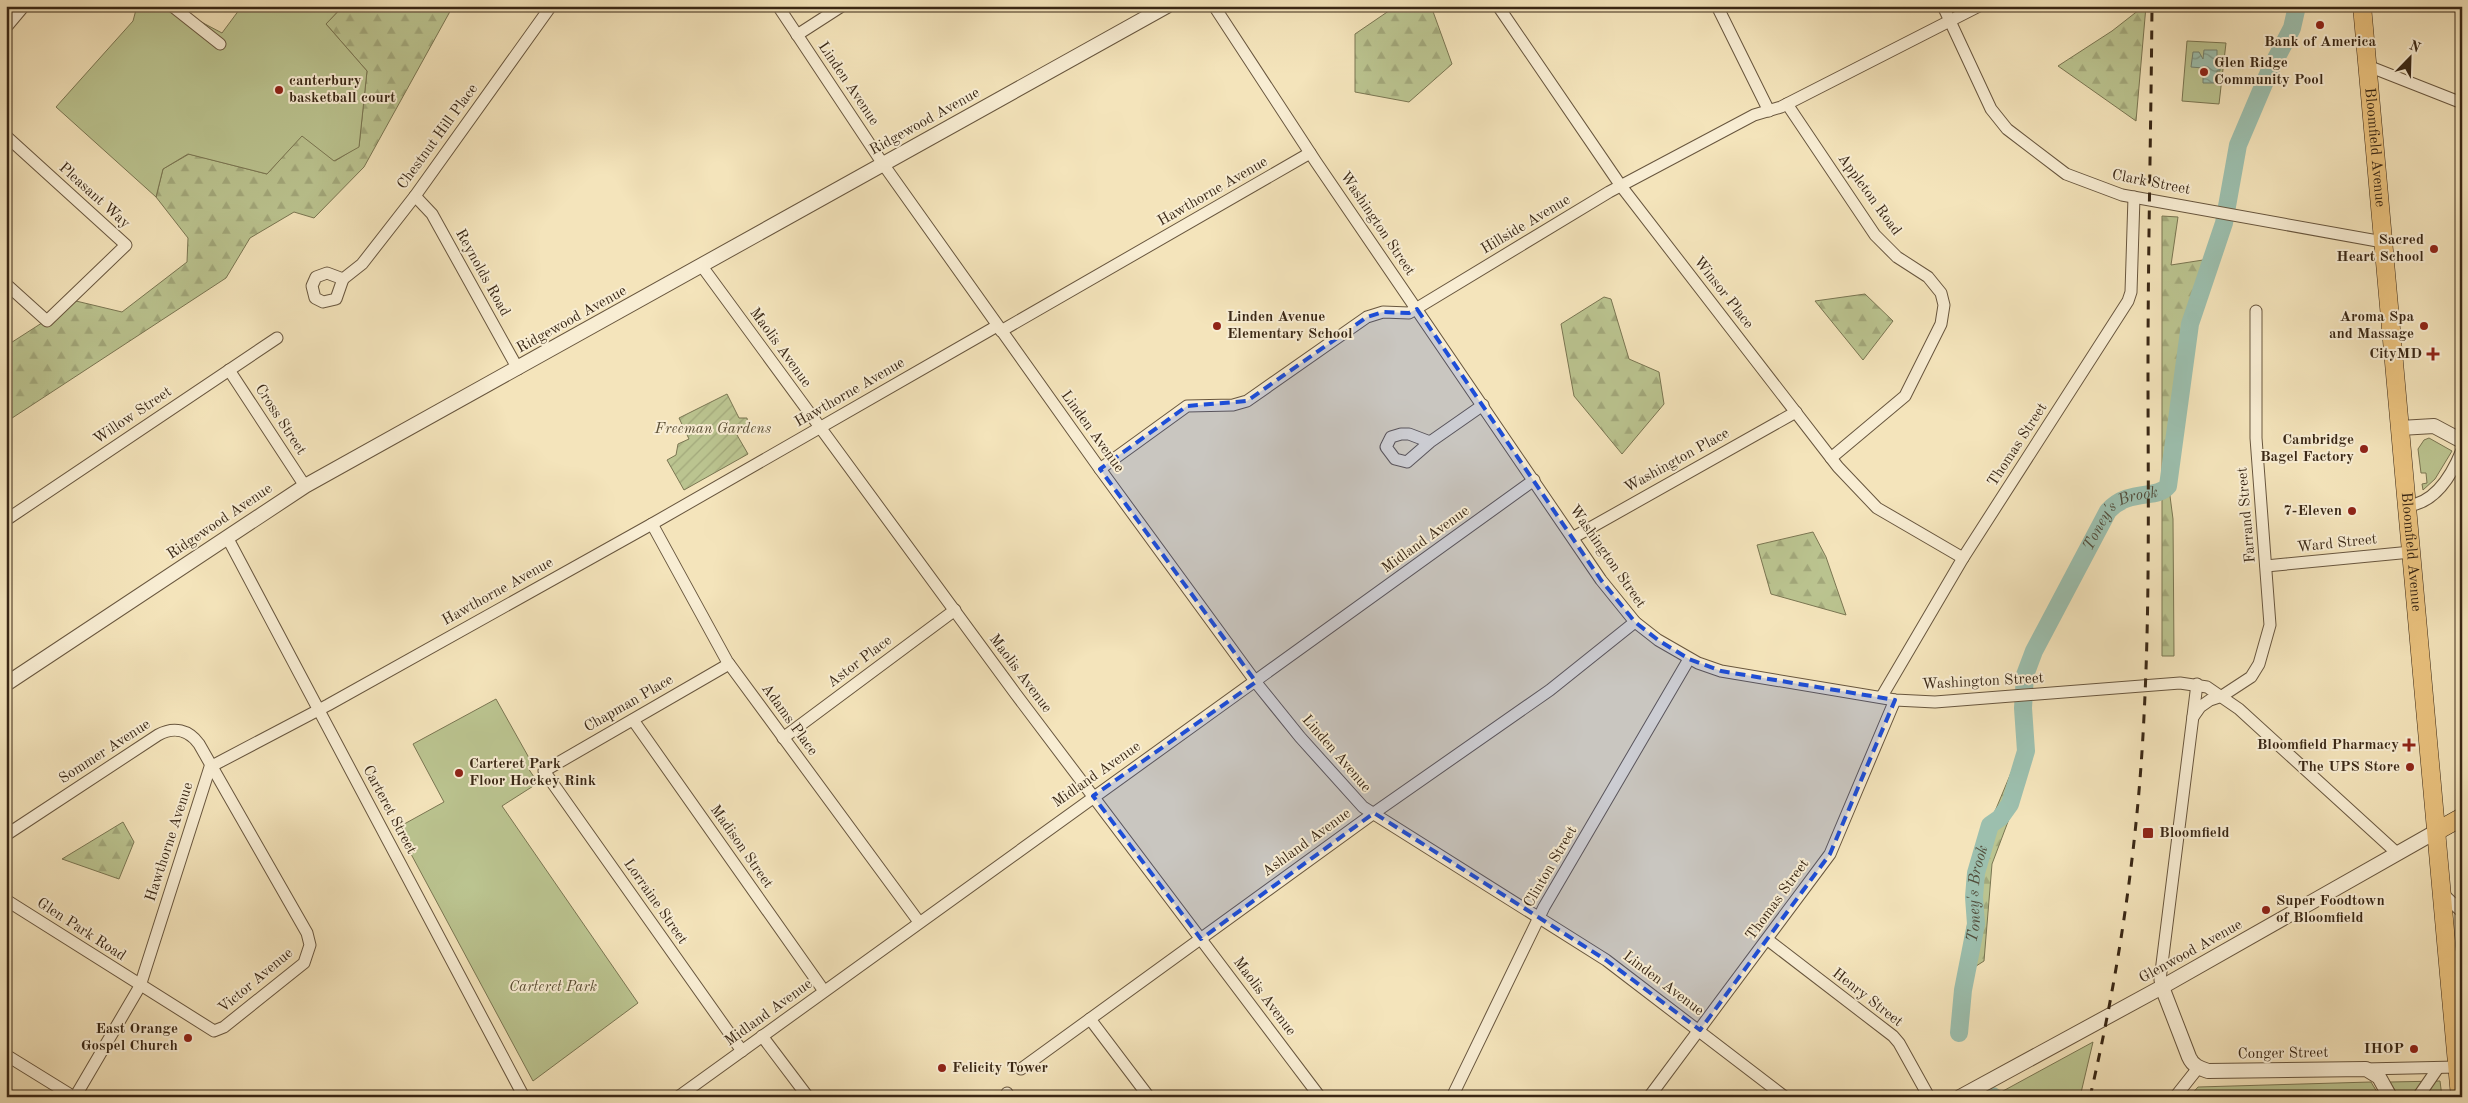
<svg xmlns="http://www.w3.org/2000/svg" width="2468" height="1103" font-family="'Old Standard TT',serif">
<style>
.forest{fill:url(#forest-firs);stroke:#7a7652}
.park{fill:#bbc490;stroke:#7a7652}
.garden{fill:url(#garden-furrows);stroke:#7a7652}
.water{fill:url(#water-waves);stroke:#748271}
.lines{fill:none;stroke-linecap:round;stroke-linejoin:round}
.river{stroke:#9cbfae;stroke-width:18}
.minor-casing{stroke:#68563e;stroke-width:13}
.tertiary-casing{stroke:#68563e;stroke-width:16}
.primary-casing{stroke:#392715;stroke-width:19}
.minor{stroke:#f8edd3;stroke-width:11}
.tertiary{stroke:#f8edd3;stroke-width:14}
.primary{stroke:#eac27e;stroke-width:18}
.rail{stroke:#392715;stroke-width:3;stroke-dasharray:9 9;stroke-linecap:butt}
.marked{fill:#1d4ed8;fill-opacity:0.2;stroke:#1d4ed8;stroke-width:4;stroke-dasharray:10 6;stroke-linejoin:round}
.poi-dot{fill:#8f2418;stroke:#f8edd3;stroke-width:2}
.labels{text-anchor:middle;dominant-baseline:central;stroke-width:4;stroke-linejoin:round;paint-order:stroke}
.poi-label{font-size:15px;font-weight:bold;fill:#392715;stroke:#f8edd3;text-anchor:end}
.street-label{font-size:15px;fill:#392715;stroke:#f8edd3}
.park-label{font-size:15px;font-style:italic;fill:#5a4e34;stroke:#f8edd3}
.water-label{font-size:16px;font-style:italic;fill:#524d3b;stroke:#f8edd3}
</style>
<defs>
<pattern id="forest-firs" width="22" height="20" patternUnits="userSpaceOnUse" patternTransform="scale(1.25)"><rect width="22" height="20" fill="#bbc490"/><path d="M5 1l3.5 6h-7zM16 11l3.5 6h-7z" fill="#a2a87b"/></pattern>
<pattern id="garden-furrows" width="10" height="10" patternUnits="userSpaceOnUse" patternTransform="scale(1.25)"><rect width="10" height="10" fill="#bbc490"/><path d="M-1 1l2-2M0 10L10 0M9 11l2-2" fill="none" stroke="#a2a87b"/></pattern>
<pattern id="water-waves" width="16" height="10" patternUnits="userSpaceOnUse" patternTransform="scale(1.25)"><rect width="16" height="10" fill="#9cbfae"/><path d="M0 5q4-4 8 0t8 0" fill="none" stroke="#809b8c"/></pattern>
</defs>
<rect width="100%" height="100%" fill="#f4e4bb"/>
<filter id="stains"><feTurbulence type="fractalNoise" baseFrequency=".004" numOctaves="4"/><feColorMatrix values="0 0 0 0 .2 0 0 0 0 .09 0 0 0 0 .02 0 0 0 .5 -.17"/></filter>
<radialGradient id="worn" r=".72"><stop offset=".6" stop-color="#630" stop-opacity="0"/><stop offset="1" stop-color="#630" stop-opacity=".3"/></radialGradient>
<g class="forest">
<path d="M343 6H453L364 167 314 218 294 212 250 238 226 278 6 422V346L76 301 122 312 187 262 188 238 156 197 163 169 189 154 267 174 302 135 335 161 359 146 367 71 326 24Z"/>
<path d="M1396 6H1431L1452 64 1409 102 1355 92V34Z"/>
<path d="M2144 6H2146L2136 121 2058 66 2112 31Z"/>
<path d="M2162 216 2178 217 2171 265 2203 260 2213 265 2194 319 2170 496 2173 519 2174 656H2162Z"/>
<path d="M1865 294 1893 321 1863 360 1815 301Z"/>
<path d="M1604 297 1611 299 1629 359 1659 372 1664 404 1622 454 1574 396 1561 324Z"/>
<path d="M1813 532 1826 557 1846 615 1771 594 1757 545Z"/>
<path d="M2030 759 2026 774 1992 864 1984 961 1973 968 1957 998 1978 852 2013 768Z"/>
<path d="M123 822 134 842 119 879 62 859Z"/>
</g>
<g class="park">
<path d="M137 6H171L222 33 242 6H343L326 24 367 71 359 147 334 161 302 136 267 174 188 154 163 169 156 197 56 107 133 21Z"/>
<path d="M2187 41 2226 43 2219 104 2182 101Z"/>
<path d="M2429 438 2452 451 2435 479 2423 490 2422 484 2427 483 2426 473H2421L2418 449 2424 440Z"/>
<path d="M496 699 533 765 528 768 538 783 502 806 638 1003 533 1081 397 828 444 802 413 744Z"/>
<path d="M2093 1042 2080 1097H1992Z"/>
<path d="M2440 1081 2442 1097H2399L2390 1082Z"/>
<path d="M2371 1082 2380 1097H2189L2198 1087Z"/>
</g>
<path class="garden" d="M727 394 739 418H747L748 426 741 429 737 435 748 454 684 490 667 460 676 455 678 444 689 439 679 418Z"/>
<path class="water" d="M2204 50H2217V62H2220V71H2217L2216 83H2203V68L2191 67 2193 52H2199L2203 59Z"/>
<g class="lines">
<g class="river">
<path id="s1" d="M1959 1033 1963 990 1976 924 1974 897 1976 873 1990 825 2000 818 2010 804 2026 751 2023 708 2025 675 2034 651 2108 511C2129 488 2157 500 2168 486L2190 324 2224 223 2238 145 2269 72 2292 28 2297 6"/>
<path d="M1993 1096 1994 1097"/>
</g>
<defs>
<g id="minor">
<path d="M172 6 220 44"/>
<path d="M778 6 883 164 1100 469 1258 685 1300 737 1363 807 1606 960 1785 1097"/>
<path d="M1214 6 1316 162 1601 580 1635 622 1658 640 1698 663 1721 671 1895 700 1935 702 2180 683 2207 687 2239 709 2398 854"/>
<path d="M1498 6 1621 186 1838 467 1877 508 1963 558"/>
<path d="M1717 6 1769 111"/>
<path d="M1943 6 1991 109 2007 129 2066 174 2122 195 2383 242"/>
<path d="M797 35 842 6"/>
<path d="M2368 66 2462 103"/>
<path d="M1787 104 1875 235 1897 257 1928 277 1941 293 1944 305 1941 324 1905 396 1831 458"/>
<path d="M6 136 126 245 47 321 6 284"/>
<path d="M415 196 432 214 518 369"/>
<path d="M701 265 1015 693 1320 1097"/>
<path d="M327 273 343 279 336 299 323 302 315 298 312 286 316 277Z"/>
<path d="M343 279 362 264 415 196 551 6"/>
<path d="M1001 331 1310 153"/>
<path d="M229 370 305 486"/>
<path d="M1430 442 1407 462 1395 459 1386 447 1391 437 1401 434H1409L1430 442 1483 405"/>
<path d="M1100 469 1187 406 1233 405 1247 401 1367 317 1383 312 1409 313 1609 192 1754 115 1781 107 1979 6"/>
<path d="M2407 506C2436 503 2452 475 2462 450"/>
<path d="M6 520 277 338"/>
<path d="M652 524 727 661 919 922"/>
<path d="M227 537 524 1097"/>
<path d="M1574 537 1796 412"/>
<path d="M2266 566 2411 552"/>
<path d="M729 664 544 771 742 1051"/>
<path d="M1882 696 1963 558 2128 301 2131 292 2134 197"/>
<path d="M2193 717 2200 707 2210 700 2222 696 2251 677 2259 664 2270 625 2256 438V311"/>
<path d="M633 720 824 991"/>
<path d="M783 738 955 610"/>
<path d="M6 835 158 735C174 726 189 730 199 744L307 933 310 945 304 963 224 1027 214 1031 6 900"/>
<path d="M2442 893 2462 912"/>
<path d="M1768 940 1893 1036 1899 1043 1929 1097"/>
<path d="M2162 987 2160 980 2197 684"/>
<path d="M1090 1019 1149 1097"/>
<path d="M762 1036 808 1097"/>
<path d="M6 1055 74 1097"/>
<path d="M1021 1069 1374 813 1550 690 1635 622"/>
<path d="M2364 1069 2457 1067"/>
<path d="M1007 1093 1009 1097"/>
<path d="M75 1097 140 986 210 767 328 705 652 524 997 326"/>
<path d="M678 1097 1534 480"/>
<path d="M1452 1097 1544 907 1689 659"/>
<path d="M1649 1097 1830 854 1895 700"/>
<path d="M2175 1097 2198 1068"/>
<path d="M2418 1097 2438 1068"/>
</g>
<g id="tertiary">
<path d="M6 25 22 6"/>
<path d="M2400 428 2434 426 2462 441"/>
<path d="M6 684 305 486 1167 6"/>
<path d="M2162 987 2189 1057C2193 1066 2199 1068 2208 1071L2366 1069 2379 1077 2390 1097"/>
<path d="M1960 1097 2162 987 2437 831"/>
</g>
<g id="primary">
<path id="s2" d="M2362 6 2460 1097"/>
<path d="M2437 831 2462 817"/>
</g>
</defs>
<use href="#minor" class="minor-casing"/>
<use href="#tertiary" class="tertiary-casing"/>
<use href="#primary" class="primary-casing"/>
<use href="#minor" class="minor"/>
<use href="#tertiary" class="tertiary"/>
<use href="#primary" class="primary"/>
<path class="rail" d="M2090 1097C2119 972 2138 844 2144 716 2150 601 2148 485 2148 369 2148 248 2151 127 2152 6"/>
</g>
<path class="marked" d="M1417 309 1601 580 1635 622 1658 640 1689 659 1721 671 1895 700 1830 854 1700 1030 1606 960 1374 813 1201 939 1093 796 1256 682 1100 469 1187 406 1247 401 1367 317 1383 312 1409 313Z"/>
<g class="poi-dot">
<circle cx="2320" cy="25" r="5"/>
<circle cx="2204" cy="72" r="5"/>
<circle cx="279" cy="90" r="5"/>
<circle cx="2434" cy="249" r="5"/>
<circle cx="1217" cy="326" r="5"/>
<circle cx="2424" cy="326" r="5"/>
<path d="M2430.5 346.5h5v5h5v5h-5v5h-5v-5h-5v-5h5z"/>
<circle cx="2364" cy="449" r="5"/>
<circle cx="2352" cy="511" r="5"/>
<path d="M2406.5 737.5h5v5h5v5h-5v5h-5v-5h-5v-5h5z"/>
<circle cx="2410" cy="767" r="5"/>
<circle cx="459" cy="773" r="5"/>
<rect x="2142" y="827" width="12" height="12" rx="2.5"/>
<circle cx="2266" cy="910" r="5"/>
<circle cx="188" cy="1038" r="5"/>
<circle cx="2414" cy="1049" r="5"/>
<circle cx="942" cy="1068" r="5"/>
</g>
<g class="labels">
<g class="poi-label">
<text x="2320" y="42" text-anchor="middle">Bank of America</text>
<text x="2214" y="63" text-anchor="start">Glen Ridge<tspan x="2214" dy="17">Community Pool</tspan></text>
<text x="289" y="81" text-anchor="start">canterbury<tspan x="289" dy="17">basketball court</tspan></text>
<text x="2424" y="240">Sacred<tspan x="2424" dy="17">Heart School</tspan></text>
<text x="1227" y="317" text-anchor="start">Linden Avenue<tspan x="1227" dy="17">Elementary School</tspan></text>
<text x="2414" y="317">Aroma Spa<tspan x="2414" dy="17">and Massage</tspan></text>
<text x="2422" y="354">CityMD</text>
<text x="2354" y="440">Cambridge<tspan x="2354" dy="17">Bagel Factory</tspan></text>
<text x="2342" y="511">7-Eleven</text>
<text x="2399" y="745">Bloomfield Pharmacy</text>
<text x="469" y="764" text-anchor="start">Carteret Park<tspan x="469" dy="17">Floor Hockey Rink</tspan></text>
<text x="2400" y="767">The UPS Store</text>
<text x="2159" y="833" text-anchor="start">Bloomfield</text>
<text x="2276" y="901" text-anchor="start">Super Foodtown<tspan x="2276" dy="17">of Bloomfield</tspan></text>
<text x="178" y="1029">East Orange<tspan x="178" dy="17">Gospel Church</tspan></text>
<text x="2404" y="1049">IHOP</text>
<text x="952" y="1068" text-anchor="start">Felicity Tower</text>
</g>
<g class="street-label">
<text transform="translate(848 84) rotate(56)">Linden Avenue</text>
<text transform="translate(925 122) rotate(-29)">Ridgewood Avenue</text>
<text transform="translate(438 137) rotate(-54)">Chestnut Hill Place</text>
<text stroke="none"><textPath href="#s2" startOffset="142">Bloomfield Avenue</textPath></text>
<text transform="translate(2151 183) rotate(11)">Clark Street</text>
<text transform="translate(1213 192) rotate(-30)">Hawthorne Avenue</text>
<text transform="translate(1869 195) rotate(54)">Appleton Road</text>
<text transform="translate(94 196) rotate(42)">Pleasant Way</text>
<text transform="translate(1377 224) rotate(56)">Washington Street</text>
<text transform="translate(1526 225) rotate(-31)">Hillside Avenue</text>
<text transform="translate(482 273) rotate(61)">Reynolds Road</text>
<text transform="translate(1723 293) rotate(52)">Winsor Place</text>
<text transform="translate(572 320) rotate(-29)">Ridgewood Avenue</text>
<text transform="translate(780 348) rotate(54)">Maolis Avenue</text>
<text transform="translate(850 393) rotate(-30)">Hawthorne Avenue</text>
<text transform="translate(133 416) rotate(-34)">Willow Street</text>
<text transform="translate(280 420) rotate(57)">Cross Street</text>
<text transform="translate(1092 432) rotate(54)">Linden Avenue</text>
<text transform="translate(2018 445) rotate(-57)">Thomas Street</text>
<text transform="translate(1677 461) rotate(-29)">Washington Place</text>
<text transform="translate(2247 515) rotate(-95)">Farrand Street</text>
<text transform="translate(220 522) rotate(-34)">Ridgewood Avenue</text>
<text transform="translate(1426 540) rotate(-36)">Midland Avenue</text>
<text transform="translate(2337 544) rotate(-6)">Ward Street</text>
<text stroke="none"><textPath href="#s2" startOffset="548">Bloomfield Avenue</textPath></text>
<text transform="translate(1607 557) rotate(55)">Washington Street</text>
<text transform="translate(498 592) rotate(-29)">Hawthorne Avenue</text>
<text transform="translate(860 662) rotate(-37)">Astor Place</text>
<text transform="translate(1020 674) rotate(53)">Maolis Avenue</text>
<text transform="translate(1983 682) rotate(-3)">Washington Street</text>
<text transform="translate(629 704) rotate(-30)">Chapman Place</text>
<text transform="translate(789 720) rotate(54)">Adams Place</text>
<text transform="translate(105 752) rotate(-33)">Sommer Avenue</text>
<text transform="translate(1336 754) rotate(49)">Linden Avenue</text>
<text transform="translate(1097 775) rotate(-35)">Midland Avenue</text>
<text transform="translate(389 810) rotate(62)">Carteret Street</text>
<text transform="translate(170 842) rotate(-72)">Hawthorne Avenue</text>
<text transform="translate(1307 843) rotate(-36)">Ashland Avenue</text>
<text transform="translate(741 847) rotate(55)">Madison Street</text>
<text transform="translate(1551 867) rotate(-60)">Clinton Street</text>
<text transform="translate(1778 900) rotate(-54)">Thomas Street</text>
<text transform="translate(655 902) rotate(55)">Lorraine Street</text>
<text transform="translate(81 930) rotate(33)">Glen Park Road</text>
<text transform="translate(2191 952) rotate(-29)">Glenwood Avenue</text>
<text transform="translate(256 981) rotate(-40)">Victor Avenue</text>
<text transform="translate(1663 984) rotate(37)">Linden Avenue</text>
<text transform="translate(1264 997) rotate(53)">Maolis Avenue</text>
<text transform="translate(1867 998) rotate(38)">Henry Street</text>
<text transform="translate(769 1013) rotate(-36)">Midland Avenue</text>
<text transform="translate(2283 1054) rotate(-1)">Conger Street</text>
</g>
<g class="park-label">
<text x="713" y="429">Freeman Gardens</text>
<text x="553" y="987">Carteret Park</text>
</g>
<g class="water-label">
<text stroke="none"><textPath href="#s1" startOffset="562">Toney's Brook</textPath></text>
<text stroke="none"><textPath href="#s1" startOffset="141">Toney's Brook</textPath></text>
</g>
</g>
<rect width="2468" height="1103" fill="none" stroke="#f4e4bb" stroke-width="25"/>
<rect x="8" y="8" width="2453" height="1088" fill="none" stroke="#392715" stroke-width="2.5"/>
<rect x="12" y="12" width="2443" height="1078" fill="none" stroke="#392715"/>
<g transform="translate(2410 58) rotate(23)" stroke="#f8edd3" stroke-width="4" paint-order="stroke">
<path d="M0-4L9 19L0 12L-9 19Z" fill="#392715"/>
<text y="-8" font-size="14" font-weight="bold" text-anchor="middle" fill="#392715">N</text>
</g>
<rect width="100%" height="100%" filter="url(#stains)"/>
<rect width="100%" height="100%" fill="url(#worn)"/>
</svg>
